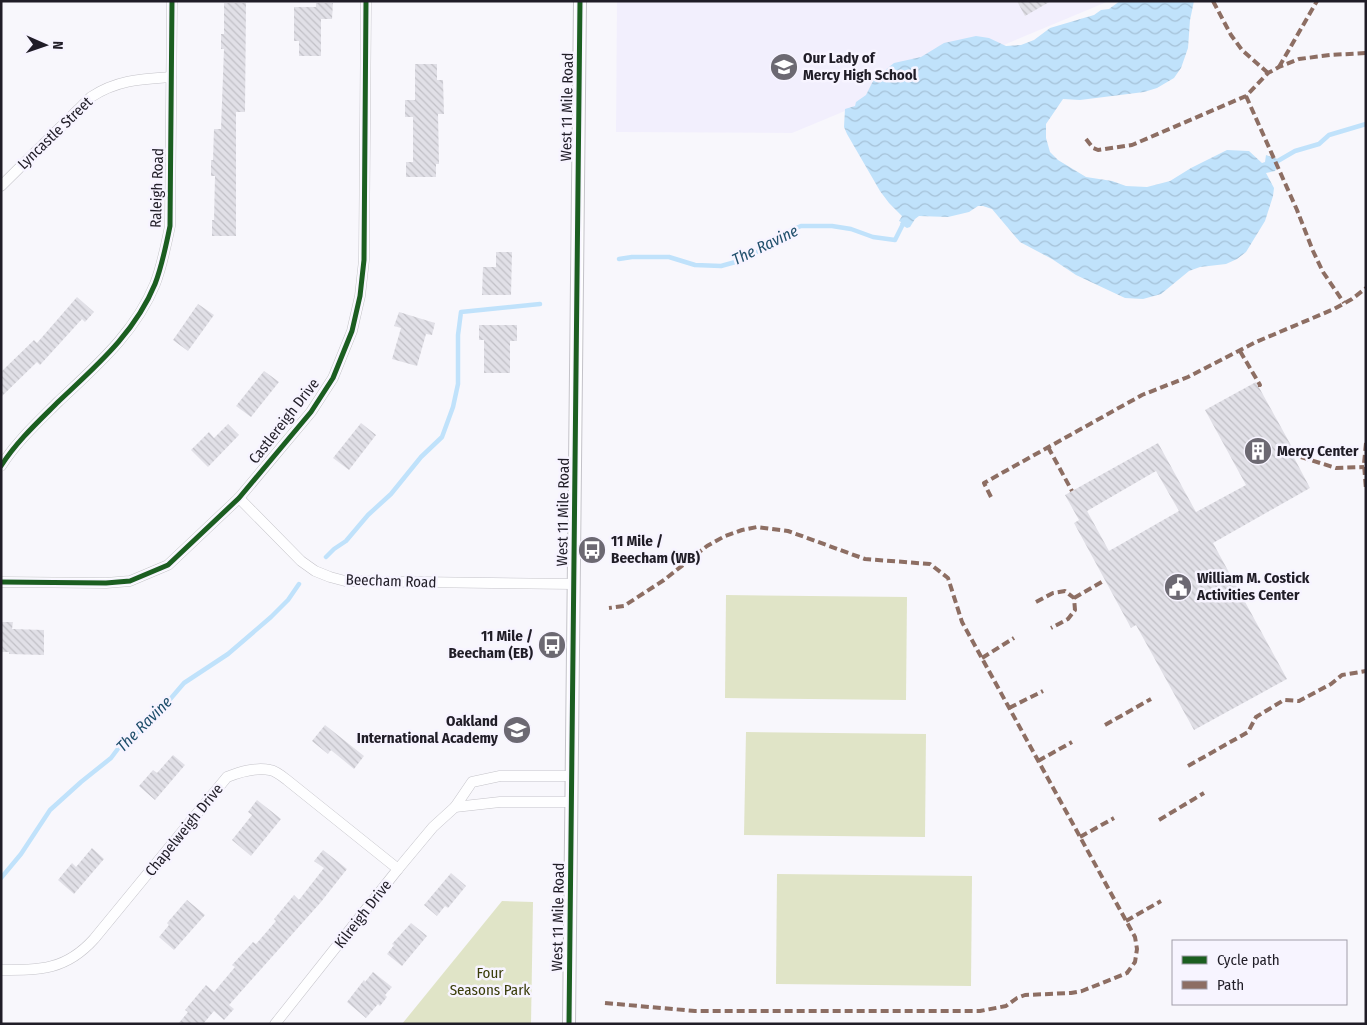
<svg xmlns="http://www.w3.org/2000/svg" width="1367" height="1025" font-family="'Fira Sans Condensed',sans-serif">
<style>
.built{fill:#f2effd}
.park{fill:#e0e4c7}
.water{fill:url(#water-waves)}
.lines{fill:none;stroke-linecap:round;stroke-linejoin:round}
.stream{stroke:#c0e2fb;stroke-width:4.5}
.building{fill:url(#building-back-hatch);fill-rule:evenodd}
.minor-casing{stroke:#c4c3c9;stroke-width:11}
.tertiary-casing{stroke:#c4c3c9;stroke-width:14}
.minor{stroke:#fefeff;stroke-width:10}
.tertiary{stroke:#fefeff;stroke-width:12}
.quiet{stroke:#8d6e63;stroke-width:4;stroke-dasharray:8 4;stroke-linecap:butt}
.cycleway-casing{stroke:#f7f4ff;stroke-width:8}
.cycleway{stroke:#1b5e20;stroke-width:5}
.labels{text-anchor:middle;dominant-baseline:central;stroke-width:5;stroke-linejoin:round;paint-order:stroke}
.poi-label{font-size:15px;font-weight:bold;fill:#201d27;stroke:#f7f4ff;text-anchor:start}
.street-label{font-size:15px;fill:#201d27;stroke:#f7f4ff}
.park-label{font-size:15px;fill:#3a3d0a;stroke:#f7f4ff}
.water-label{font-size:16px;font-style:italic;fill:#204f6c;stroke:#f7f4ff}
</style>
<defs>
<pattern id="water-waves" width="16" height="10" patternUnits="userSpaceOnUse" patternTransform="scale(1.25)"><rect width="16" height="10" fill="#c0e2fb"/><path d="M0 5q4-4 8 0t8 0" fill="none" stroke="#a5c1d7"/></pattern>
<pattern id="building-back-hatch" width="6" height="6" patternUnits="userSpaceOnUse" patternTransform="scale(1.25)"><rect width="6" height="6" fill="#e1e0e7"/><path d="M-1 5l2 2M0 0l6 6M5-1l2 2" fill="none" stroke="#c1c0c6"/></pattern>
</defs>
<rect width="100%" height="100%" fill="#f8f7fc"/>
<path class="built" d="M617 1H1109L792 133 616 132Z"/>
<g class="park">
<path d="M726 595 907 597 906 700 725 698Z"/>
<path d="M746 732 926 734 925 837 744 835Z"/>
<path d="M777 874 972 876 971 986 776 984Z"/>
<path d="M502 901 533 902 531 1024H402Z"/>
</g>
<path class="water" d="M1120 1H1194L1190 20 1188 48 1181 68 1174 78 1157 88 1144 92 1080 100 1063 99 1046 124V138L1050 152 1058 160 1086 177 1112 181 1126 186 1147 187 1170 181 1191 168 1227 150 1249 151 1262 163 1265 162 1266 155 1280 160 1275 171 1266 173 1274 188 1273 196 1265 221 1246 252 1237 259 1226 264 1200 267 1189 271 1161 294 1143 299 1125 298 1076 275 1052 259 1020 242 992 209 983 206H978L969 212 948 217 919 216 915 219 910 227 907 228 900 224 901 222 899 221 902 216 889 203 880 191 847 134 844 127 845 109 855 106 856 102 866 95 874 79 894 63 921 57 944 43 976 36 989 38 1006 46 1021 45 1034 40 1050 28 1094 15 1101 10 1109 9Z"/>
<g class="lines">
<g class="stream">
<path d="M1276 162 1295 151 1319 144 1329 135 1366 124"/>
<path d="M619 259 632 257H669L695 265 721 266 739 261 761 250 787 232 801 226H832L851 229 873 237 895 240 904 222"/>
<path d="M326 557 334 549 346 541 368 515 391 494 421 457 442 437 453 407 458 384V335L461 312 540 304"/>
<path d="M1 878 21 854 50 810 81 782 111 758 120 746 148 725 184 683 228 654 271 617 288 600 299 584"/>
</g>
</g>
<g class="building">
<path d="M1017 1H1051L1025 16Z"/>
<path d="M224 3H246L245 112H236V236H212V220H214L215 176H211V160H213L214 129H221L224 49H221V34H224Z"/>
<path d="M316 3H333L332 19H321V56H299V41H294V7H316Z"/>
<path d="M415 64H437V80H443L444 114H438L439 164H436V177H406V162H413V117H405V100H415Z"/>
<path d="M496 252H512L511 295H482L483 267H496Z"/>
<path d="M77 297 94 312 85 322 82 319 40 365 37 362 1 397V372L34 340 37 343Z"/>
<path d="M198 304 214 315 188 351 173 340Z"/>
<path d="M399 312 435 323 432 335 426 334 417 366 392 359 401 328 394 326Z"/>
<path d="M479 325H517V341H510V373H484V340H479Z"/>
<path d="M264 371 279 382 251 417 236 406Z"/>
<path d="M1256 382 1293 449 1290 450 1310 488 1213 543 1287 679 1194 730 1136 625 1131 628 1074 523 1079 520 1065 495 1158 443 1196 512 1246 485 1205 410ZM1156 471 1179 511 1109 551 1087 511Z"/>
<path d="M361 423 376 435 349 470 333 458Z"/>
<path d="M228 424 239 435 208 467 191 450 209 432 214 438Z"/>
<path d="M1 622H13L12 629 44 630V655L9 654V652H1Z"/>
<path d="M325 725 364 756 354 769 331 750 328 754 312 741Z"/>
<path d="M173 755 185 765 155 800 139 786 153 770 157 773Z"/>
<path d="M257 800 281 819 251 856 232 840 252 815 248 812Z"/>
<path d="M92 848 104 859 74 894 58 880 72 863 76 867Z"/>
<path d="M323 850 347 869 321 902 229 1005 234 1009 224 1020 214 1011 203 1024H178L188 1012 185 1010 206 985 214 992 235 967 232 965 253 942 256 944 276 921 274 919 294 895 299 900 324 868 314 861Z"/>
<path d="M451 873 466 886 448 908 445 906 437 916 424 905Z"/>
<path d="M187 900 205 915 174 950 159 937 169 925 167 923Z"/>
<path d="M411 923 427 936 402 966 387 954 394 945 392 944Z"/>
<path d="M373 972 392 987 385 995 387 997 380 1006 378 1004 366 1018 347 1002 364 980 365 982Z"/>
</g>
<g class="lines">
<defs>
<g id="minor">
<path d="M1 186 91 97C117 80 141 79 171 77"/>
<path d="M1 466C17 441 38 422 59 401 96 366 135 333 155 284 162 266 166 246 170 226L172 1"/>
<path d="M239 498 301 561 315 571 330 577 345 581 574 584"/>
<path d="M1 582 106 583 130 581 168 565 239 498 311 412 333 378 352 331 360 296 364 260 366 1"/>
<path d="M455 807 500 802H572"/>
<path d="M1 970C41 970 66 970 94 939L227 777C240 772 255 767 270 770 276 771 282 776 287 780L398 869"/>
<path d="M275 1024 398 869 433 827 455 807 472 782 500 776H572"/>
</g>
<path id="tertiary" d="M569 1024 580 1"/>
</defs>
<use href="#minor" class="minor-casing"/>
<use href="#tertiary" class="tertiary-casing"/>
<use href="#minor" class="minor"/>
<use href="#tertiary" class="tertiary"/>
<g class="quiet">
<path d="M1213 1 1231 35 1242 50 1268 73"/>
<path d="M1279 67 1317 1"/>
<path d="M1246 96 1297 210 1313 251 1323 272 1344 303"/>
<path d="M1086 139 1093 148 1098 150 1132 145 1246 96 1268 73 1279 67 1299 59 1330 55 1366 53"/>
<path d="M1240 351 1260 385H1258"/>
<path d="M1366 443 1364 464 1366 490"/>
<path d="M1048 447 1072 491"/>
<path d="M1301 457 1336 468 1364 467"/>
<path d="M991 497 984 483 1142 395 1188 377 1256 342 1334 309 1352 299 1366 288"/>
<path d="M1074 598 1105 580"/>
<path d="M1036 602 1053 593 1065 591 1074 598 1075 610 1068 619 1051 628"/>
<path d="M982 658 1014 638"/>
<path d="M1009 708 1043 691"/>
<path d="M1105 725 1151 699"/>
<path d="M1038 761 1072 742"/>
<path d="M1188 766 1248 732 1256 717 1284 700 1299 701 1331 684 1342 675 1366 671"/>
<path d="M1159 820 1204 793"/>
<path d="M1080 837 1114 818"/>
<path d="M1126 921 1161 901"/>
<path d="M605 1003 695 1011H980L1006 1006 1017 998 1025 995 1071 993 1082 991 1127 973 1135 962 1137 949 1135 937 962 622 948 578 930 564 865 559 788 531 757 527 742 530 725 536 707 546 664 580 624 606 609 608"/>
</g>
<defs>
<g id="cycleway">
<path d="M1 466C17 441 38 422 59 401 96 366 135 333 155 284 162 266 166 246 170 226L172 1"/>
<path d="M1 582 106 583 130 581 168 565 239 498 311 412 333 378 352 331 360 296 364 260 366 1"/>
<path d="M569 1024 580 1"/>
</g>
</defs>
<use href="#cycleway" class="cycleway-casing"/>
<use href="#cycleway" class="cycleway"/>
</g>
<defs>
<symbol id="school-disc" viewBox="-11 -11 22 22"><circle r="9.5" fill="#6c6972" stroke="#f7f4ff"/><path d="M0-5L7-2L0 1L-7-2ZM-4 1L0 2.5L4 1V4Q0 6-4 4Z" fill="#fff"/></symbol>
<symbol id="building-disc" viewBox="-11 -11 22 22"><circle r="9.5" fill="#6c6972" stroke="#f7f4ff"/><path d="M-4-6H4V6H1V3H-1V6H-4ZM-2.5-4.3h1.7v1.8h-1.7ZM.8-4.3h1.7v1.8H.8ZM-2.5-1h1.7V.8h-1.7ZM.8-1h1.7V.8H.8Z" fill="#fff"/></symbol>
<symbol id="bus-disc" viewBox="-11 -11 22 22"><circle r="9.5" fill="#6c6972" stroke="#f7f4ff"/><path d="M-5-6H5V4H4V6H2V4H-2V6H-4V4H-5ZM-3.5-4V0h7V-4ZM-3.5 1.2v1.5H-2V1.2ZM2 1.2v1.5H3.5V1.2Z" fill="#fff"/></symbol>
<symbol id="civic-disc" viewBox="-11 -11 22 22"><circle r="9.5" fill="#6c6972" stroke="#f7f4ff"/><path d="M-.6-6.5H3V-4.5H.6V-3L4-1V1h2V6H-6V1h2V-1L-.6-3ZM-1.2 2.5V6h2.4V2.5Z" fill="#fff"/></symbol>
</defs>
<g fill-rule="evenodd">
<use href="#school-disc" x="768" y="51" width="32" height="32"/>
<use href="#building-disc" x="1242" y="435" width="32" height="32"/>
<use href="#bus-disc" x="576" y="534" width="32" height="32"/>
<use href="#civic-disc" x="1162" y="571" width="32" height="32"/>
<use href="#bus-disc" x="536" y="629" width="32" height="32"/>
<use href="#school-disc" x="501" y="714" width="32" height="32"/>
</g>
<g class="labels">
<g class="poi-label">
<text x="803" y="58">Our Lady of<tspan x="803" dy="17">Mercy High School</tspan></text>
<text x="1277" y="451">Mercy Center</text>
<text x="611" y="541">11 Mile /<tspan x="611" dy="17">Beecham (WB)</tspan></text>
<text x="1197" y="578">William M. Costick<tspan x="1197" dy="17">Activities Center</tspan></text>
<text x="533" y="636" text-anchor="end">11 Mile /<tspan x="533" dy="17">Beecham (EB)</tspan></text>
<text x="498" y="721" text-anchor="end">Oakland<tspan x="498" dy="17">International Academy</tspan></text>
</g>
<g class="street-label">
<text transform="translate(567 107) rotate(-89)">West 11 Mile Road</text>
<text transform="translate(55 133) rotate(-44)">Lyncastle Street</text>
<text transform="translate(157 188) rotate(-88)">Raleigh Road</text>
<text transform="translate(284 421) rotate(-52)">Castlereigh Drive</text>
<text transform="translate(563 512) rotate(-89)">West 11 Mile Road</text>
<text transform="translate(391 581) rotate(2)">Beecham Road</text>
<text transform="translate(184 830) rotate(-51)">Chapelweigh Drive</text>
<text transform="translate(363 914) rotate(-52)">Kilreigh Drive</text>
<text transform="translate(558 917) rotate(-89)">West 11 Mile Road</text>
</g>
<g class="park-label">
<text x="490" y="973">Four<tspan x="490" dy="17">Seasons Park</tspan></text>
</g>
<g class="water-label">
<text transform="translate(765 245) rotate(-26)">The Ravine</text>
<text transform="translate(144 724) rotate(-45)">The Ravine</text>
</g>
</g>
<rect width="1367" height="1025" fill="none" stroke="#201d27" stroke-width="5"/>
<rect x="1172" y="940" width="175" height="65" fill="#f7f4ff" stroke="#a19ea9"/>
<rect x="1182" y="956" width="25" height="8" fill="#1b5e20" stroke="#a19ea9"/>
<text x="1217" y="965" font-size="15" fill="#201d27">Cycle path</text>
<rect x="1182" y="981" width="25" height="8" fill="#8d6e63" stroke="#a19ea9"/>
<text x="1217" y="990" font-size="15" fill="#201d27">Path</text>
<g transform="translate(45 45) rotate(92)" stroke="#f7f4ff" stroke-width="4" paint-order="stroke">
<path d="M0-4L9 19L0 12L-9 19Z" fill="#201d27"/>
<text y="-8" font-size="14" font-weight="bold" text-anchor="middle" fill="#201d27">N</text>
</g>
</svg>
